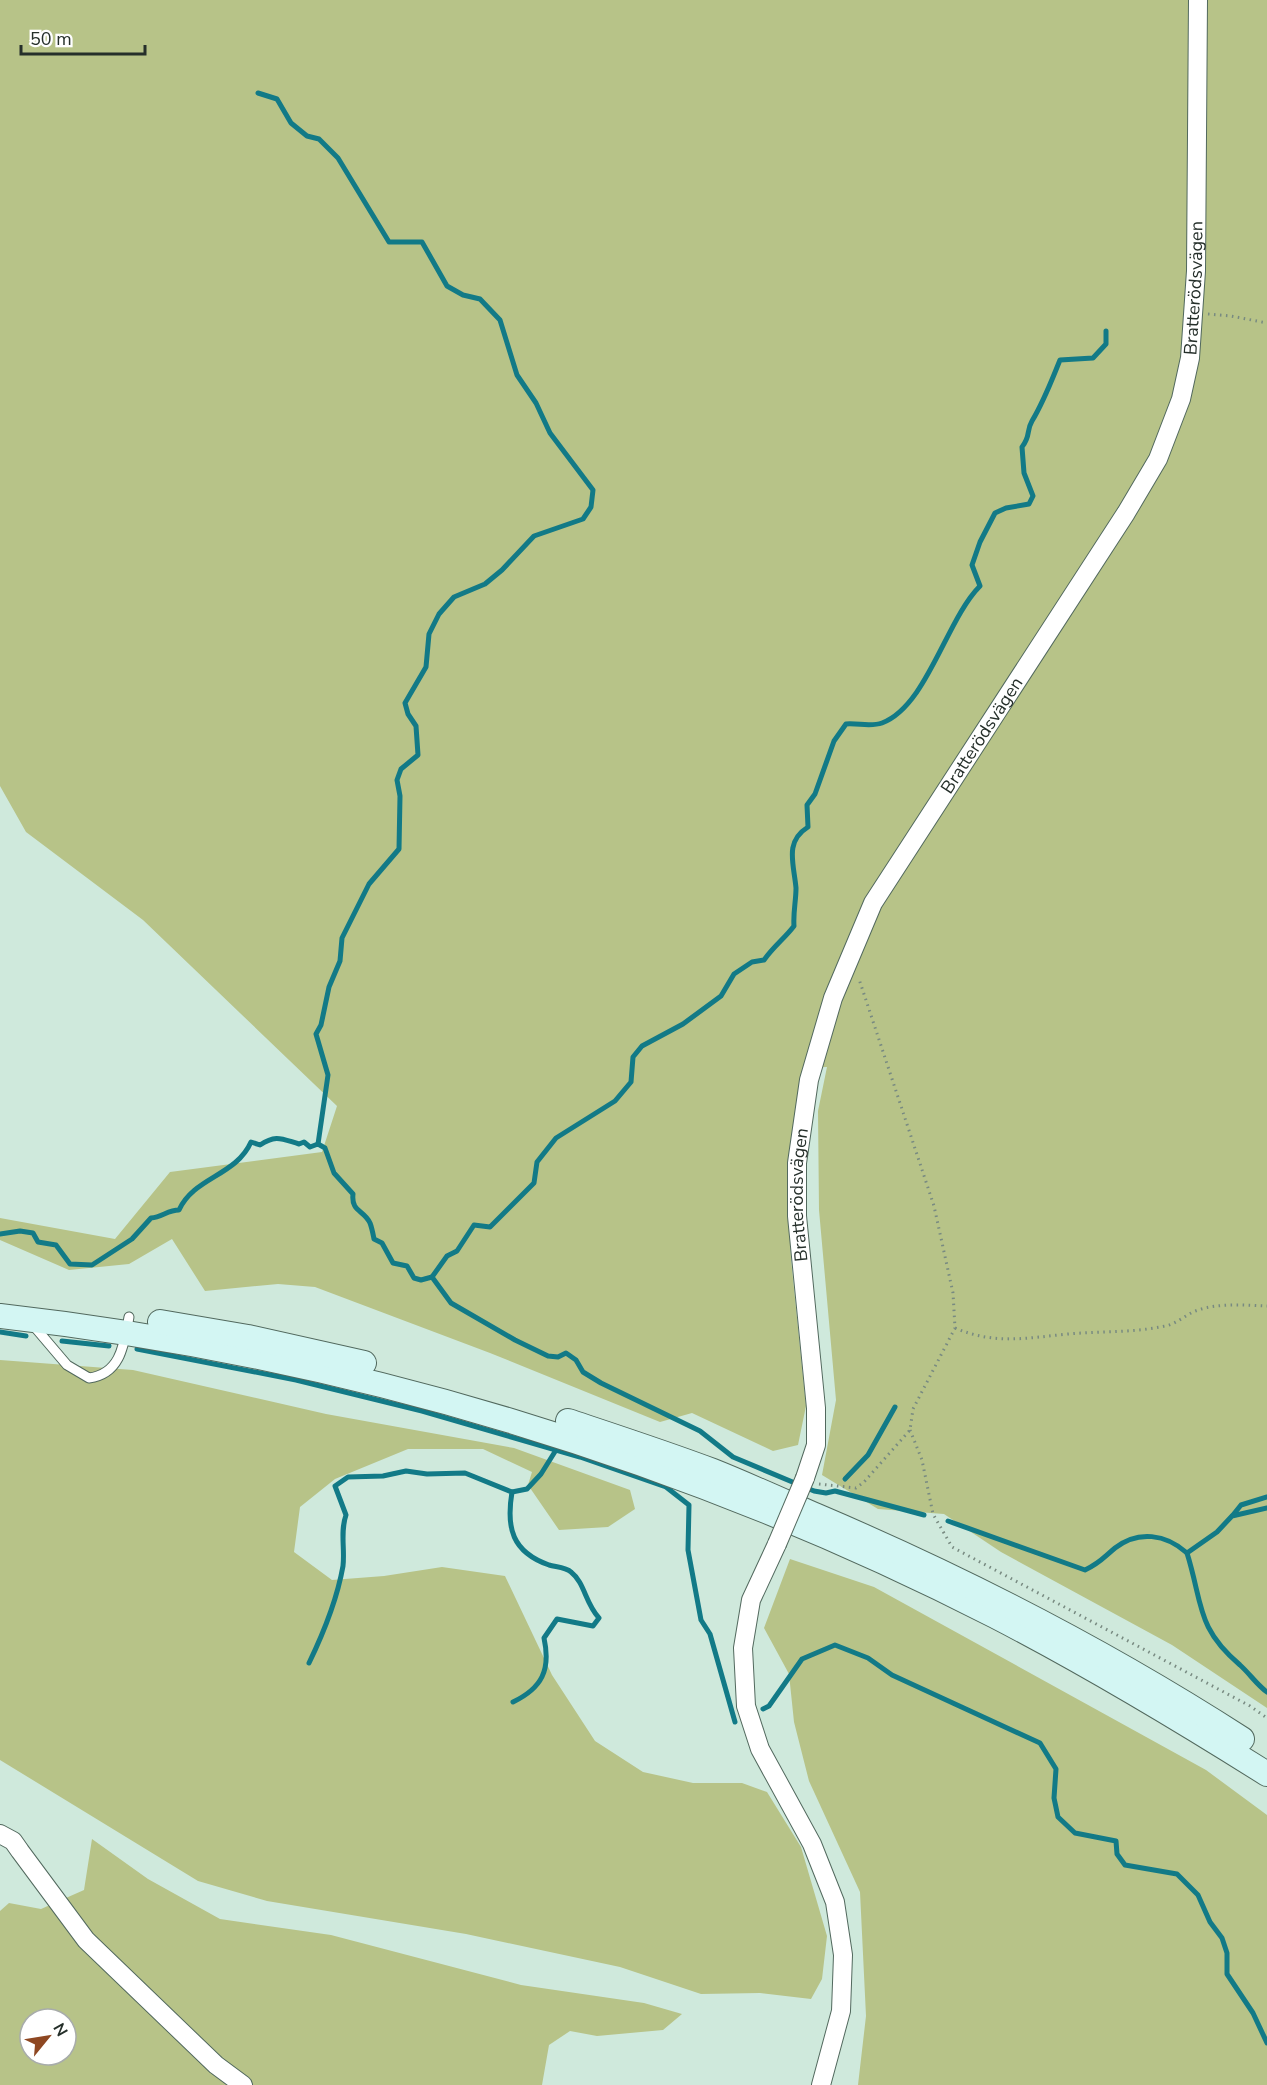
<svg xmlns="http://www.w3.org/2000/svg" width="1267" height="2085" font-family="'Nunito Sans',sans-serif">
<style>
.green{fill:#b7c388;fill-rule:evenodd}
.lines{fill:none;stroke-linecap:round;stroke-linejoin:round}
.stream{stroke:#127a87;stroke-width:5}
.lane-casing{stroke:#52695e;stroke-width:11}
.street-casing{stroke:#52695e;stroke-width:20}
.secondary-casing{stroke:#52695e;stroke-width:26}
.path{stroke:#788a81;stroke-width:3;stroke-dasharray:1.5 4.5;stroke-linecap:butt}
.lane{stroke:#fff;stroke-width:9}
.street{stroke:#fff;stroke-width:18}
.secondary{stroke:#d3f6f3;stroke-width:24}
.street-bridge-casing{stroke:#52695e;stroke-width:20;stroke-linecap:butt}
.street-bridge{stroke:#fff;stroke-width:18}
.labels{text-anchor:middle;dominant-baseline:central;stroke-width:4.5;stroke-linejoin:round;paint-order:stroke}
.street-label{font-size:18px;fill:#252f2a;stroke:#fff}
</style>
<rect width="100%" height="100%" fill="#cfe9dc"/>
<g class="green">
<path d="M0 0H1267V1708L1172 1645 1001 1552 944 1514 878 1509 822 1475 836 1400 819 1210 818 1111 827 1067 803 1068 795 1112 789 1215 791 1259 806 1406 798 1445 773 1451 692 1413 660 1422 490 1353 315 1287 278 1284 205 1291 172 1239 129 1264 69 1270 0 1240V1218L115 1239 170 1172 322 1152 337 1106 143 920 26 832 0 786Z"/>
<path d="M0 1360 133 1370 326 1414 514 1448 630 1490 635 1509 608 1527 559 1530 528 1485 532 1472 483 1449H408L335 1479 300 1507 294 1552 332 1580 384 1576 442 1567 505 1576 552 1675 595 1741 643 1772 693 1783H742L767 1792 801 1847 827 1936 822 1979 811 1999 760 1993 701 1994 620 1967 466 1934 267 1901 198 1881 0 1760Z"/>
<path d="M790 1559 874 1587 1206 1770 1267 1815V2085H858L866 2016 860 1892 809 1781 794 1722 789 1674 764 1628Z"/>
<path d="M92 1839 148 1879 220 1919 331 1935 521 1985 644 2003 682 2014 663 2030 597 2036 570 2031 549 2045 542 2085H0V1911L9 1903 41 1909 84 1890ZM30 2019H66V2055H30Z"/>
</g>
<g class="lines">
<g class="stream">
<path d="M258 93 277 99 291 123 307 136 319 139 338 158 389 242H422L447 286 463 295 480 299 500 320 517 375 536 403 550 433 593 490 591 507 583 519 534 536 502 570 485 584 454 597 439 614 429 634 426 667 405 703 408 714 416 726 418 755 401 769 397 780 400 796 399 849 369 884 342 938 340 961 329 987 321 1025 316 1034 328 1075 318 1144"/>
<path d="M0 1234 20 1231 33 1233 38 1242 56 1245 70 1264 92 1265 132 1239 151 1218C162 1217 168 1210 179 1210 194 1177 236 1176 251 1142L260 1145C276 1134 282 1139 299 1144L304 1142 310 1147 318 1144 325 1148 334 1173 353 1194C351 1212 364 1210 370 1223 372 1228 373 1234 374 1239L382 1243 393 1263 407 1266 414 1278 421 1280 432 1277 451 1303 515 1340 548 1356 558 1357 566 1353 576 1360 583 1372 601 1383 700 1431 733 1457 814 1491 826 1493 835 1491 924 1515"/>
<path d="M432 1277 447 1256 457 1251 474 1225 490 1227 534 1183 537 1162 556 1138 615 1101 631 1082 633 1057 642 1046 683 1024 721 996 734 974 752 962 764 960C774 946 785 938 794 926 793 912 796 901 796 888 794 864 784 842 808 827L807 805 815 794 834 741 846 724C858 723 871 727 882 723 927 706 946 620 980 586L972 565 980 542 995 513 1006 508 1029 504 1033 496 1024 473 1022 447C1031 436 1026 431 1032 421 1044 401 1051 382 1060 360L1093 358 1106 344V331"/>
<path d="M0 1332 26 1336"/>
<path d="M62 1341 109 1346"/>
<path d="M137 1349 296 1380 422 1411 580 1457 666 1487 689 1505 688 1550 701 1620 710 1634 735 1722"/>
<path d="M845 1479 868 1455 895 1407"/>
<path d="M512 1492C506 1528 512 1552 549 1565 556 1567 566 1567 571 1572 585 1583 585 1603 599 1618L593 1626 557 1619 544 1638C551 1670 542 1688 513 1702"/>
<path d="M1233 1515 1241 1505 1267 1497"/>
<path d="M948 1521 1085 1570C1100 1563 1103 1558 1115 1548 1138 1530 1166 1534 1187 1553L1217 1532 1232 1516 1267 1508"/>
<path d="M1187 1553C1203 1604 1196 1628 1240 1665 1250 1674 1257 1685 1267 1692"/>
<path d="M309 1663C324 1632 337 1600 343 1566 345 1548 340 1532 346 1515L335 1486 348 1477 383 1476 406 1471 427 1474 465 1473 512 1492 527 1489 541 1474 556 1450"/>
<path d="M763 1709 769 1706 802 1659 835 1645 868 1658 892 1675 1040 1743 1056 1769 1054 1798 1058 1817 1075 1833 1116 1841 1117 1854 1125 1865 1177 1874 1198 1895 1210 1922 1222 1938 1227 1953V1974L1253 2013 1267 2043"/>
</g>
<defs>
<path id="lane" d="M33 1325 67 1365 89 1378C121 1374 124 1344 129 1317"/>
<g id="street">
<path id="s1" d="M805 1478 816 1445V1408L797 1216V1163L809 1080 833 998 873 903 1126 513 1158 459 1181 399 1190 358 1196 271 1198 0"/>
<path d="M777 1544 751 1600 743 1648 746 1706 760 1749 812 1844 835 1902 843 1955 841 2011 821 2085"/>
<path d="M0 1834 13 1841 20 1851 86 1940 216 2065 243 2085"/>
</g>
<g id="secondary">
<path d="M0 1316C347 1355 684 1457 995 1616 1088 1664 1178 1718 1267 1774"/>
<path d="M160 1322 248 1337 364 1363"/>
<path d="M568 1421C616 1437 665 1453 713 1471 748 1485 783 1501 817 1516 965 1579 1107 1652 1242 1739"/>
</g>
</defs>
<use href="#lane" class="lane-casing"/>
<use href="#street" class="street-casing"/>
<use href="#secondary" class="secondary-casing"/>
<g class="path">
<path d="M1208 314 1231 316 1267 323"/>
<path d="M955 1328C995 1345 1027 1338 1068 1334 1101 1331 1133 1333 1165 1326 1177 1324 1186 1314 1198 1310 1219 1303 1245 1305 1267 1306"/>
<path d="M910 1430 922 1460 933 1514 952 1547 1250 1706 1267 1718"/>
<path d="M819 1484 856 1488 864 1482 910 1430 913 1409 955 1328 953 1293 934 1206 859 979"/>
</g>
<use href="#lane" class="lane"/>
<use href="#street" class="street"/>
<use href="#secondary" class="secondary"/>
<defs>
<path id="street-bridge" d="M777 1544 805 1478"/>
</defs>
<use href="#street-bridge" class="street-bridge-casing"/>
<use href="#street-bridge" class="street-bridge"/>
</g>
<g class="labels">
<g class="street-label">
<text stroke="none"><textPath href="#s1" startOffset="1294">Bratterödsvägen</textPath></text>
<text stroke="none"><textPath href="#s1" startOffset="790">Bratterödsvägen</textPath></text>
<text stroke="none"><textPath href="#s1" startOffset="286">Bratterödsvägen</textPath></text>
</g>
</g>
<g transform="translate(48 2037) rotate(60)"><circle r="28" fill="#ffffff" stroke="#a8acaa" stroke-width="1.5"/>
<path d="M0-4.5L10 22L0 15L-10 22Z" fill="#8e4722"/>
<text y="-9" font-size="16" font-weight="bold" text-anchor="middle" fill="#252f2a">N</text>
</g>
<path d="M21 45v9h124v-9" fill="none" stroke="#252f2a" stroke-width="3"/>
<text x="30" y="45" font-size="18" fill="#252f2a" stroke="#ffffff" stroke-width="4.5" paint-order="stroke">50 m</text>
</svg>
